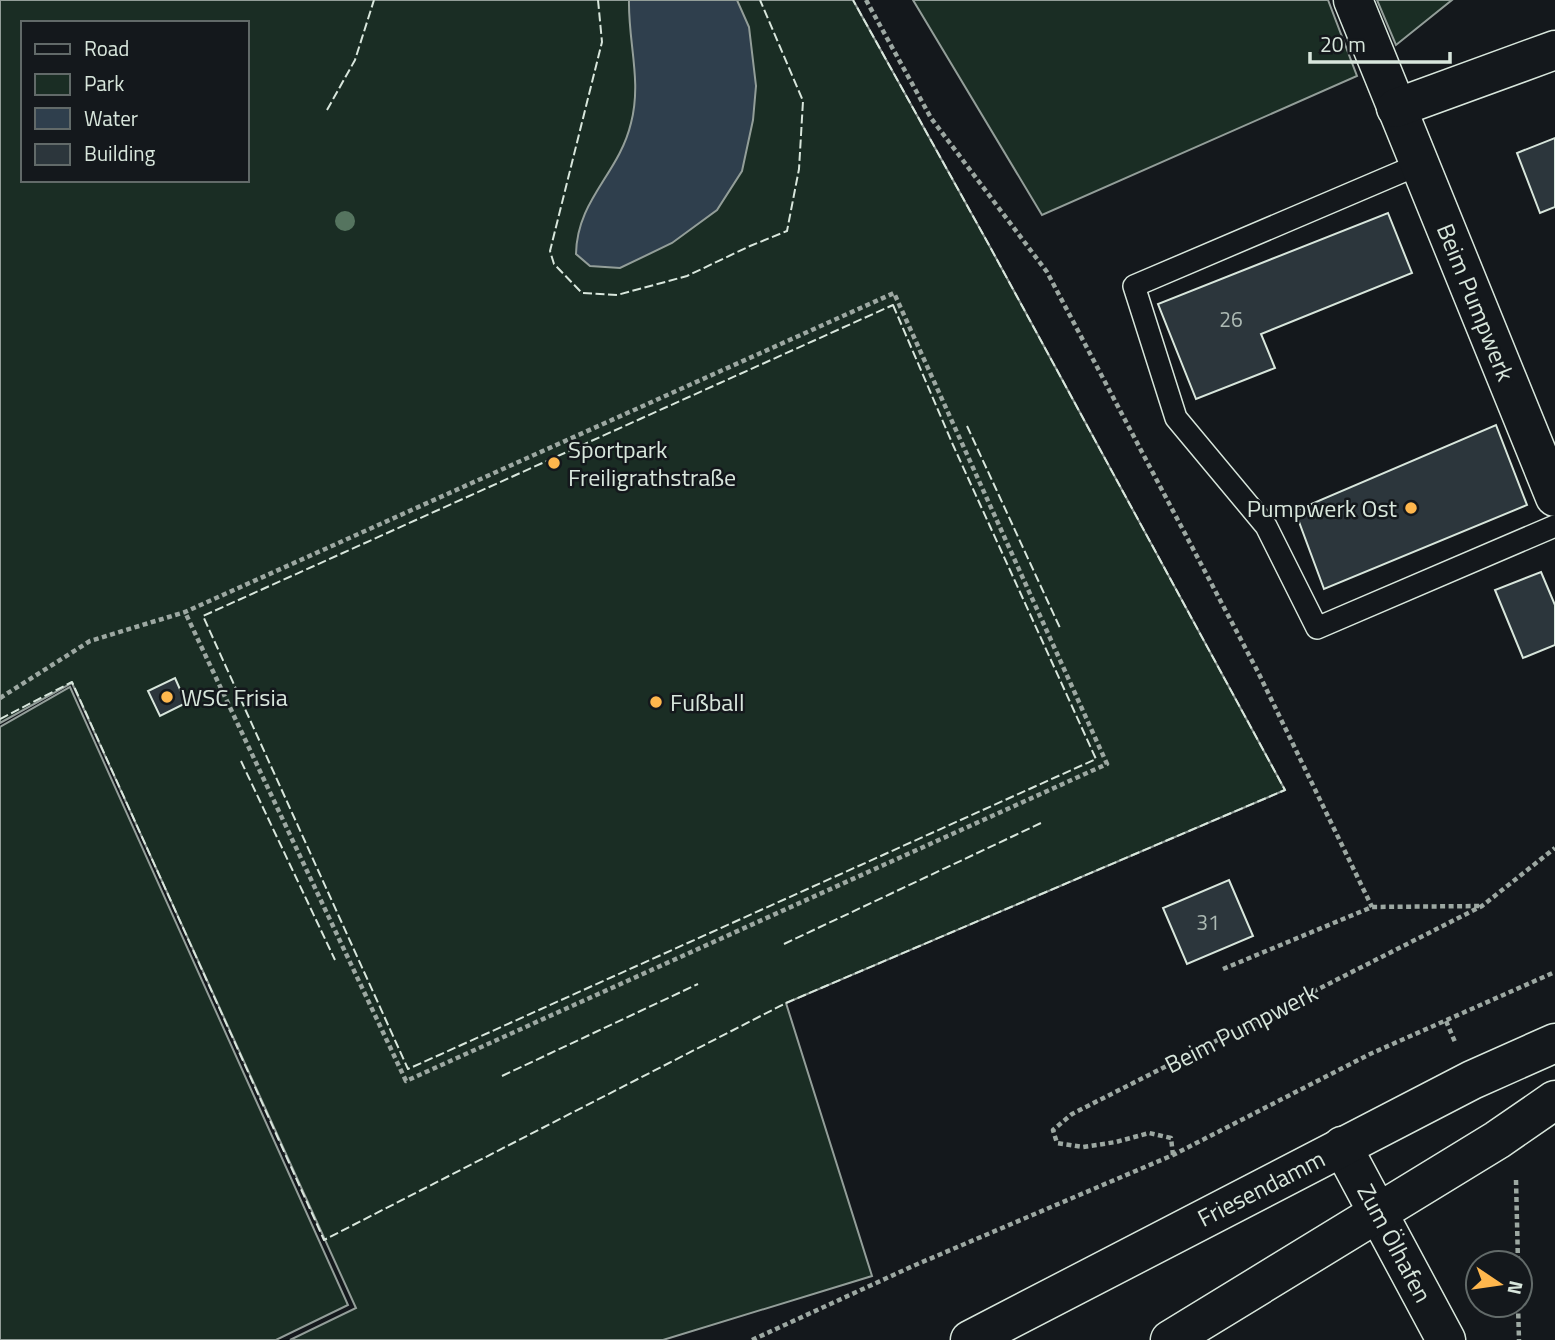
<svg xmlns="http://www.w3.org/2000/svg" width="1555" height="1340" font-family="'Titillium Web',sans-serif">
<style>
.green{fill:#1a2d24;stroke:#939e99;stroke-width:2;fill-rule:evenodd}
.water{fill:#2f3f4d;stroke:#939e99;stroke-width:2}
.building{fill:#2c363c;stroke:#d8e6dc;stroke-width:2}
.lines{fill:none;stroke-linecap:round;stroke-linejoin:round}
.lane-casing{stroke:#d8e6dc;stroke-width:24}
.street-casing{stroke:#d8e6dc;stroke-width:41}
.secondary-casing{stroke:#d8e6dc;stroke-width:41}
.path{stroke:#9da8a2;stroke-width:4.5;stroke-dasharray:5 3.5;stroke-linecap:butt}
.lane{stroke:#14181c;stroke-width:21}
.street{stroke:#14181c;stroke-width:38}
.secondary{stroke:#14181c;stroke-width:38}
.fence{stroke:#d8e6dc;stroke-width:2;stroke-dasharray:9 3.5;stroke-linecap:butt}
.tree{fill:#55745f}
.poi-dot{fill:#ffb74d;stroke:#14181c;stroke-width:2.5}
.labels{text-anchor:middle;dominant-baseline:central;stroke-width:5;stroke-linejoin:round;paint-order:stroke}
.number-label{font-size:21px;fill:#adbab4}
.street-label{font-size:24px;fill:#d8e6dc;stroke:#14181c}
.poi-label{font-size:24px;fill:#d8e6dc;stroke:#14181c;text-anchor:start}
</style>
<rect width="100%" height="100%" fill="#14181c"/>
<g class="green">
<path d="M0 0H853L989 245 1285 790 786 1003 872 1276 663 1340H290L356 1308 72 683 0 723ZM23 23H247V180H23Z"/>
<path d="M913 0H1328L1357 76 1042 215Z"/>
<path d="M1377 0H1452L1396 45Z"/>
<path d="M70 687 348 1305 276 1340H0V727Z"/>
</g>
<path class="water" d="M629 0H737L749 27 756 86 753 120 742 171 717 210 672 243 620 268 590 266 576 254C577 199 619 174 631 123 642 81 628 42 629 0Z"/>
<g class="building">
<path d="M1555 138V207L1540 213 1517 153Z"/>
<path d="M1388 213 1412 273 1261 334 1275 368 1196 399 1158 304Z"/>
<path d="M1496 425 1527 505 1324 589 1295 511Z"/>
<path d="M1541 572 1555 605V645L1523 658 1495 590Z"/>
<path d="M175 678 186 703 160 716 148 691Z"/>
<path d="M1229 880 1253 936 1187 964 1163 908Z"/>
</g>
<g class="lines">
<defs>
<path id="lane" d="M1420 164 1134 286 1176 418 1266 526 1317 628 1555 526"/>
<g id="street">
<path d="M1353 0 1555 497"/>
<path d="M1396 108 1555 50"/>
<path d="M1342 1146 1446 1340"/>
</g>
<g id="secondary">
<path d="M970 1340 1472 1080 1555 1043"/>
<path d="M1170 1340 1497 1140 1555 1100"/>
</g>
</defs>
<use href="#lane" class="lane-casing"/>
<use href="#street" class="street-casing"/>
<use href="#secondary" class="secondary-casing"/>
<g class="path">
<path d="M866 0 931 118 1047 272 1258 672 1372 907"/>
<path d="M0 698 90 641 185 612 894 293 1107 764 406 1081 185 612"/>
<path d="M1223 969 1372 907 1479 906"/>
<path d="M1446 1021 1455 1042"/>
<path d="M1173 1155 1171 1138 1149 1133 1116 1142 1083 1147 1057 1143 1053 1130 1072 1114 1482 906 1555 848"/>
<path d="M1516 1180 1518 1263"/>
<path d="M1518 1305 1519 1340"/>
<path d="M752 1340 913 1266 1173 1155 1370 1054 1555 972"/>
</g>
<use href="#lane" class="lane"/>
<use href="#street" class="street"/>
<use href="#secondary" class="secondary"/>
<g class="fence">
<path d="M598 0 602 42 550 251 554 264 582 293 617 295 687 276 750 246 787 231 799 169 803 101 760 0"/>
<path d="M327 110 355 60 374 0"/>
<path d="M893 305 953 445 1096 759 408 1069 203 616Z"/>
<path d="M967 426 1060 628"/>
<path d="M0 719 72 682 324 1240 786 1003 1285 790 989 245 853 0"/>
<path d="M241 761 335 960"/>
<path d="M784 944 1041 823"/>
<path d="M502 1076 698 984"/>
</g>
</g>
<circle class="tree" cx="345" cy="221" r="10"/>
<g class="poi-dot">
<circle cx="554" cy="463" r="7"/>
<circle cx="1411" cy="508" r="7"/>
<circle cx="167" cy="697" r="7"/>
<circle cx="656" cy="702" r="7"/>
</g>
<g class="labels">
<g class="number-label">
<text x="1231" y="319">26</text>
<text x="1208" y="922">31</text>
</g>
<g class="street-label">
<text transform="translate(1476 302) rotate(68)">Beim Pumpwerk</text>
<text transform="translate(1241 1028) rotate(-27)">Beim Pumpwerk</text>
<text transform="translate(1261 1188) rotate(-27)">Friesendamm</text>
<text transform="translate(1395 1243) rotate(62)">Zum Ölhafen</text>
</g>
<g class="poi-label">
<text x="568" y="449">Sportpark<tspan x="568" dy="28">Freiligrathstraße</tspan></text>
<text x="1397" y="508" text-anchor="end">Pumpwerk Ost</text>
<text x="181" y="697">WSC Frisia</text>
<text x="670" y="702">Fußball</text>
</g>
</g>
<rect x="21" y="21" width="228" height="161" fill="#14181c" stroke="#626a69" stroke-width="2"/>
<rect x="35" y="44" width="35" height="10" fill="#14181c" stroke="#626a69" stroke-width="2"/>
<text x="84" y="56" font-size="21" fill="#d8e6dc">Road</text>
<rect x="35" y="74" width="35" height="21" fill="#1a2d24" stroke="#626a69" stroke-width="2"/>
<text x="84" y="91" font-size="21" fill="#d8e6dc">Park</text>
<rect x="35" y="108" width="35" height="21" fill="#2f3f4d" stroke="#626a69" stroke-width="2"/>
<text x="84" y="126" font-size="21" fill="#d8e6dc">Water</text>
<rect x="35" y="144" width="35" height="21" fill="#2c363c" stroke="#626a69" stroke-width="2"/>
<text x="84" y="161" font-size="21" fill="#d8e6dc">Building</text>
<g transform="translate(1499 1284) rotate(103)"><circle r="33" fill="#14181c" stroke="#626a69" stroke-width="2"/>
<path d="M0-5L12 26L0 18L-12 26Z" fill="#ffb74d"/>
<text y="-10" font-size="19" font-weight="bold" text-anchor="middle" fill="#d8e6dc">N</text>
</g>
<path d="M1310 52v10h140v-10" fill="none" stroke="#d8e6dc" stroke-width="3.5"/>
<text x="1320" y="52" font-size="21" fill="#d8e6dc" stroke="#14181c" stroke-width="5" paint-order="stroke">20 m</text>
</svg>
